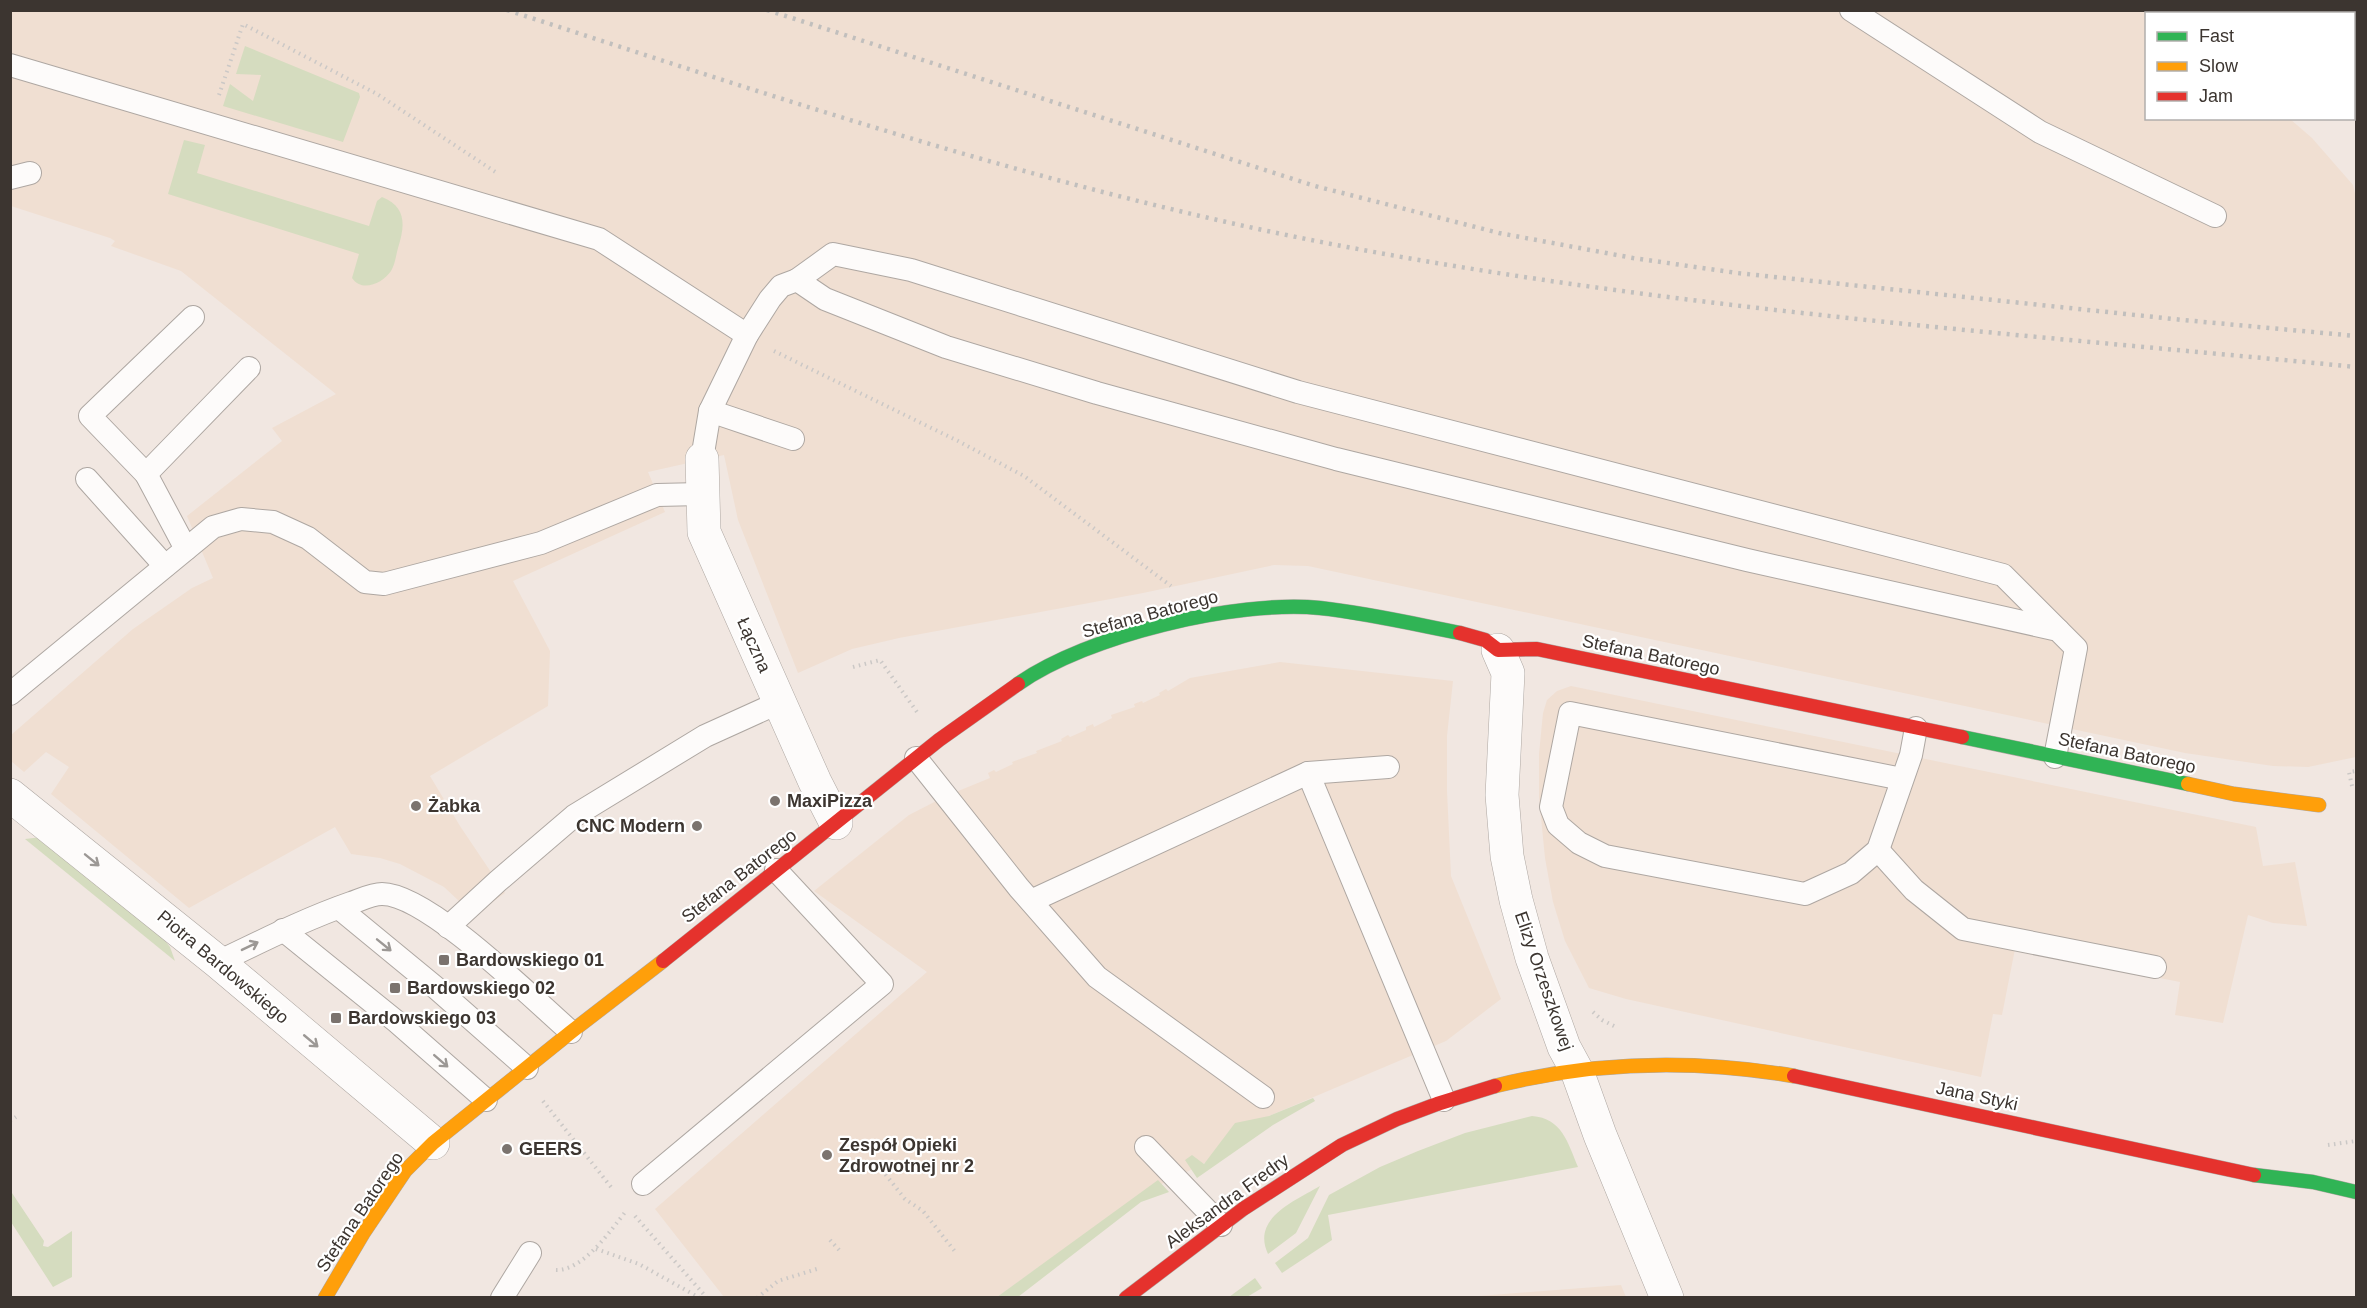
<svg xmlns="http://www.w3.org/2000/svg" width="2367" height="1308" font-family="Helvetica,sans-serif">
<style>
.built{fill:#f0dfd2}
.green{fill:#d5dcbf}
.lines{fill:none;stroke-linecap:round;stroke-linejoin:round}
.lane-casing{stroke:#aea7a2;stroke-width:24}
.street-casing{stroke:#aea7a2;stroke-width:34}
.fast-casing{stroke:#aea7a2;stroke-width:15}
.slow-casing{stroke:#aea7a2;stroke-width:15}
.jam-casing{stroke:#aea7a2;stroke-width:15}
.path{stroke:#cbc8c6;stroke-width:4;stroke-dasharray:1.5 4.5;stroke-linecap:butt}
.lane{stroke:#fdfbfa;stroke-width:22}
.street{stroke:#fdfbfa;stroke-width:33}
.fast{stroke:#30b455;stroke-width:14}
.slow{stroke:#ff9f0a;stroke-width:14}
.jam{stroke:#e5322d;stroke-width:14}
.rail{stroke:#c1bfbd;stroke-width:4.5;stroke-dasharray:3 6;stroke-linecap:butt}
.oneway{stroke:#9c9895}
.poi-dot{fill:#7b736e;stroke:#fff;stroke-width:2}
.labels{text-anchor:middle;dominant-baseline:central;stroke-width:4.5;stroke-linejoin:round;paint-order:stroke}
.street-label{font-size:18px;fill:#3c3530;stroke:#fff}
.poi-label{font-size:18px;font-weight:bold;fill:#3c3530;stroke:#fff;text-anchor:start}
</style>
<rect width="100%" height="100%" fill="#f1e7e1"/>
<g class="built">
<path d="M11 11H2242L2241 14H2146V118L2290 119 2312 138 2353 185 2356 198V757L2308 767 2273 766 2185 753 1308 566 1274 565 1143 593 899 638 852 649 798 673 738 520 724 455 648 472 665 512 513 581 550 651 548 706 430 776 460 826 505 893 474 915 444 887 400 864 380 858 351 854 335 827 189 908 51 794 69 767 46 752 24 772 11 761V735L133 629 192 588 213 578 187 516 282 441 272 428 336 394 181 271 111 246 115 241 110 238 11 206Z"/>
<path d="M1280 662 1453 681 1447 736V791L1451 876 1501 999 1446 1041 1269 1116 1203 1164 1141 1194 997 1297H724L655 1209 927 972 814 891 909 815 946 796 990 778 988 773 994 770 996 772 1013 764 1012 762 1037 753 1036 751 1062 741 1061 739 1068 735 1070 737 1086 730V727L1093 724 1094 727 1112 718 1111 715 1135 707 1134 704 1142 701 1143 703 1160 695 1159 693 1166 689 1168 691 1190 678Z"/>
<path d="M1571 686 2256 827 2263 866 2295 862 2307 926 2273 923 2248 915 2223 1023 2175 1015 2180 982 2015 949 2002 1015 1993 1014 1981 1077 1626 999 1589 988 1565 941 1553 902 1545 858 1539 797V754L1543 713 1547 700 1557 691Z"/>
<path d="M1621 1285 1626 1297H1466Z"/>
</g>
<g class="green">
<path d="M245 46 359 93 360 97 343 142 223 106 230 84 253 101 261 75 236 74Z"/>
<path d="M184 140 205 145 197 173 369 226 377 201 382 197C407 207 405 226 398 248 396 255 395 265 391 271 383 283 362 293 352 278L359 254 168 194Z"/>
<path d="M42 837 163 938 170 947 175 961 25 839Z"/>
<path d="M1313 1098 1315 1101 1273 1125 1197 1178 1185 1160 1192 1155 1204 1164 1235 1123 1269 1116Z"/>
<path d="M1532 1116C1562 1118 1568 1143 1578 1167L1328 1215 1332 1240 1282 1273 1275 1263 1308 1238 1329 1195 1380 1167 1418 1151 1465 1133Z"/>
<path d="M1158 1180 1169 1192 1141 1202 1018 1297H997Z"/>
<path d="M1320 1186 1296 1233 1268 1254C1251 1218 1295 1201 1320 1186Z"/>
<path d="M10 1190 44 1241 43 1246 48 1247 72 1231V1277L53 1287 11 1222Z"/>
<path d="M1255 1278 1262 1288 1247 1297H1229Z"/>
</g>
<g class="lines">
<defs>
<g id="lane">
<path d="M1851 10 2040 132 2215 216"/>
<path d="M10 65 599 239 747 335"/>
<path d="M10 178 30 173"/>
<path d="M797 280 833 254 911 270 1298 392 2003 575 2058 630"/>
<path d="M710 411 793 439"/>
<path d="M702 459 710 411 747 335 770 299 781 286 797 280 825 299 946 347 1097 393 1336 459 1747 560 2058 630 2076 648 2055 757"/>
<path d="M146 474 90 416 193 317"/>
<path d="M87 479 165 566"/>
<path d="M186 549 146 474 249 368"/>
<path d="M10 694 213 527 241 519 273 522 308 538 365 582 384 584 541 543 657 495 701 494"/>
<path d="M916 758 1019 888 1097 977 1263 1097"/>
<path d="M1308 773 1444 1100"/>
<path d="M1902 779 1570 713 1551 807 1558 825 1579 843 1605 856 1805 894 1851 873 1878 850 1911 755 1916 728"/>
<path d="M1878 850 1914 890 1963 929 2155 967"/>
<path d="M1031 901 1308 773 1388 767"/>
<path d="M339 908 435 987 527 1068"/>
<path d="M448 927 498 881 574 816 705 736 780 702"/>
<path d="M283 930 397 1022 486 1100"/>
<path d="M218 962C262 941 305 919 351 903 360 900 372 894 382 894 428 894 534 1000 571 1032"/>
<path d="M1146 1147 1221 1225"/>
<path d="M643 1184 882 984 776 870"/>
<path d="M502 1298 530 1253"/>
</g>
<g id="street">
<path d="M702 459 704 532 815 782 836 823"/>
<path d="M1498 650 1508 673 1502 795 1507 856 1516 900 1532 958 1564 1047 1577 1071 1600 1135 1667 1298"/>
<path d="M10 795 218 962 433 1143"/>
</g>
<g id="fast">
<path d="M1018 684C1088 635 1235 600 1320 608 1367 613 1414 624 1460 633"/>
<path d="M1962 737 2188 784"/>
<path d="M2254 1175 2313 1182 2356 1192"/>
</g>
<g id="slow">
<path d="M2188 784 2234 794 2319 805"/>
<path d="M1495 1086C1595 1061 1694 1059 1794 1076"/>
<path d="M325 1298 364 1232 405 1171 433 1143 571 1032 663 961"/>
</g>
<g id="jam">
<path d="M1460 633 1485 640 1498 650 1537 649 1962 737"/>
<path d="M663 961 939 740 1018 684"/>
<path d="M1794 1076 2254 1175"/>
<path d="M1126 1298 1243 1209 1342 1145 1397 1119 1437 1104 1495 1086"/>
</g>
</defs>
<use href="#lane" class="lane-casing"/>
<use href="#street" class="street-casing"/>
<use href="#fast" class="fast-casing"/>
<use href="#slow" class="slow-casing"/>
<use href="#jam" class="jam-casing"/>
<g class="path">
<path d="M219 95 243 24 377 94 497 173"/>
<path d="M774 351 958 441 1024 476 1171 586"/>
<path d="M853 667 880 660 917 712"/>
<path d="M2352 786 2349 772 2356 771"/>
<path d="M1593 1012 1602 1020 1616 1027"/>
<path d="M543 1101 611 1187"/>
<path d="M10 1121 16 1117"/>
<path d="M2328 1145 2356 1141"/>
<path d="M878 1165 905 1199 923 1211 957 1254"/>
<path d="M635 1216 707 1298"/>
<path d="M830 1240 841 1252"/>
<path d="M596 1249 639 1264 700 1298"/>
<path d="M556 1270C583 1271 611 1230 626 1211"/>
<path d="M757 1298 778 1281 820 1268"/>
</g>
<use href="#lane" class="lane"/>
<use href="#street" class="street"/>
<use href="#fast" class="fast"/>
<use href="#slow" class="slow"/>
<use href="#jam" class="jam"/>
<g class="rail">
<path d="M507 10C784 100 1060 193 1347 247 1680 310 2020 334 2356 367"/>
<path d="M767 10 1315 186 1499 233 1633 258 1737 273 2183 320 2356 336"/>
</g>
</g>
<defs><path id="oneway-shaft" d="M-6 0H5M1.5-3L5.5 0L1.5 3" fill="none" stroke-width="1.6" stroke-linecap="round" stroke-linejoin="round" transform="scale(1.5)"/></defs>
<g class="oneway">
<use href="#oneway-shaft" transform="translate(92 860) rotate(39)"/>
<use href="#oneway-shaft" transform="translate(384 945) rotate(39)"/>
<use href="#oneway-shaft" transform="translate(250 946) rotate(-26)"/>
<use href="#oneway-shaft" transform="translate(311 1041) rotate(40)"/>
<use href="#oneway-shaft" transform="translate(441 1061) rotate(41)"/>
</g>
<g class="poi-dot">
<circle cx="775" cy="801" r="6"/>
<circle cx="416" cy="806" r="6"/>
<circle cx="697" cy="826" r="6"/>
<rect x="438" y="954" width="12" height="12" rx="3"/>
<rect x="389" y="982" width="12" height="12" rx="3"/>
<rect x="330" y="1012" width="12" height="12" rx="3"/>
<circle cx="507" cy="1149" r="6"/>
<circle cx="827" cy="1155" r="6"/>
</g>
<g class="labels">
<g class="street-label">
<text transform="translate(1150 614) rotate(-15)">Stefana Batorego</text>
<text transform="translate(754 645) rotate(66)">Łączna</text>
<text transform="translate(1651 655) rotate(12)">Stefana Batorego</text>
<text transform="translate(2127 753) rotate(12)">Stefana Batorego</text>
<text transform="translate(739 876) rotate(-38)">Stefana Batorego</text>
<text transform="translate(223 967) rotate(40)">Piotra Bardowskiego</text>
<text transform="translate(1544 981) rotate(71)">Elizy Orzeszkowej</text>
<text transform="translate(1977 1096) rotate(12)">Jana Styki</text>
<text transform="translate(1227 1201) rotate(-36)">Aleksandra Fredry</text>
<text transform="translate(360 1212) rotate(-56)">Stefana Batorego</text>
</g>
<g class="poi-label">
<text x="787" y="801">MaxiPizza</text>
<text x="428" y="806">Żabka</text>
<text x="685" y="826" text-anchor="end">CNC Modern</text>
<text x="456" y="960">Bardowskiego 01</text>
<text x="407" y="988">Bardowskiego 02</text>
<text x="348" y="1018">Bardowskiego 03</text>
<text x="839" y="1145">Zespół Opieki<tspan x="839" dy="21">Zdrowotnej nr 2</tspan></text>
<text x="519" y="1149">GEERS</text>
</g>
</g>
<rect width="2367" height="1308" fill="none" stroke="#3c3530" stroke-width="24"/>
<rect x="2145" y="12" width="210" height="108" fill="#ffffff" stroke="#b1aeac" stroke-width="1.5"/>
<rect x="2157" y="32" width="30" height="9" fill="#30b455" stroke="#b1aeac" stroke-width="1.5"/>
<text x="2199" y="42" font-size="18" fill="#3c3530">Fast</text>
<rect x="2157" y="62" width="30" height="9" fill="#ff9f0a" stroke="#b1aeac" stroke-width="1.5"/>
<text x="2199" y="72" font-size="18" fill="#3c3530">Slow</text>
<rect x="2157" y="92" width="30" height="9" fill="#e5322d" stroke="#b1aeac" stroke-width="1.5"/>
<text x="2199" y="102" font-size="18" fill="#3c3530">Jam</text>
</svg>
